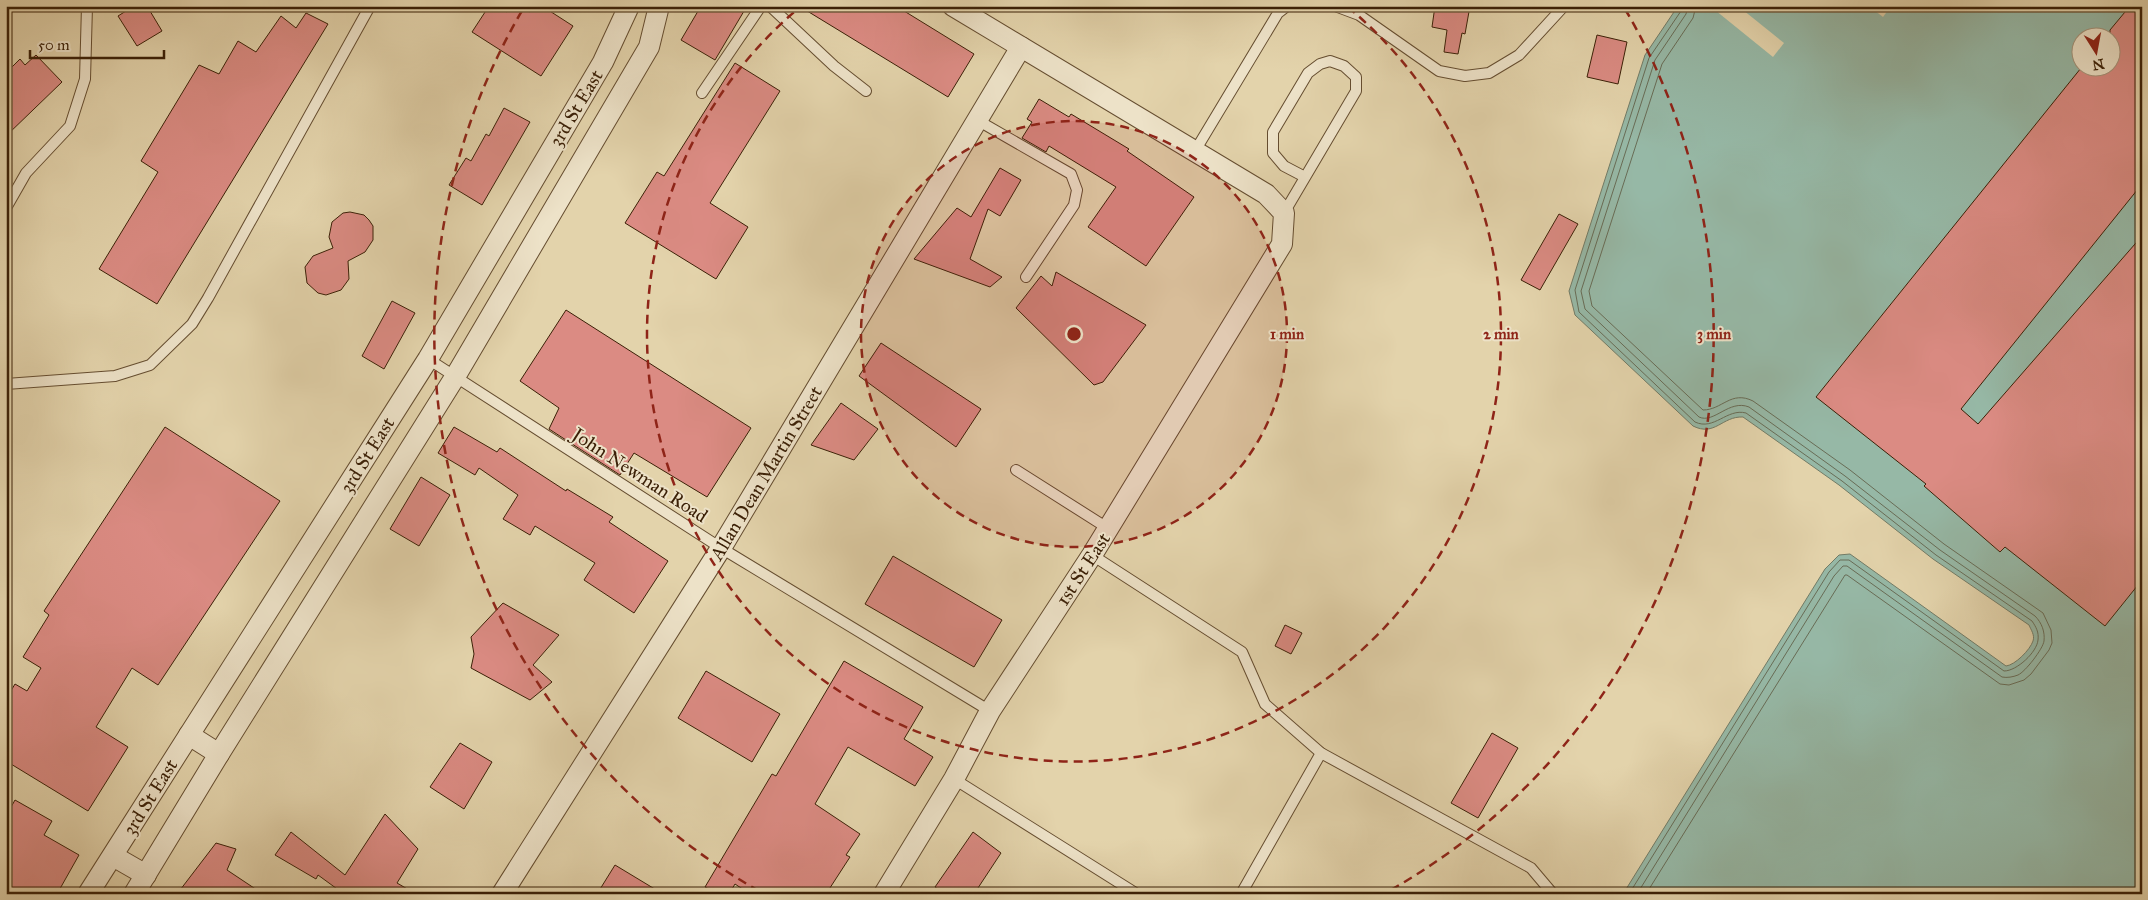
<svg xmlns="http://www.w3.org/2000/svg" width="2148" height="900" font-family="'IM FELL Great Primer',serif">
<style>
.water{fill:#96b8a6;stroke:#727b66;fill-rule:evenodd}
.pier{fill:#e3d3ab}
.lines{fill:none;stroke-linecap:round;stroke-linejoin:round}
.shore{stroke:#686c56;stroke-width:1}
.building{fill:#db8b83;stroke:#3b2007}
.lane-casing{stroke:#654d30;stroke-width:12}
.street-casing{stroke:#654d30;stroke-width:22}
.lane{stroke:#ede2c8;stroke-width:10}
.street{stroke:#ede2c8;stroke-width:20}
.ring{fill:none;stroke:#8f2418;stroke-width:2.5;stroke-dasharray:9 6}
.labels{text-anchor:middle;dominant-baseline:central;stroke-width:4;stroke-linejoin:round;paint-order:stroke}
.street-label{font-size:19px;fill:#3b2007;stroke:#ede2c8}
.centre{fill:#8f2418;stroke:#ede2c8;stroke-width:2.5}
.ring-label{font-size:15px;text-anchor:middle;font-weight:bold;fill:#8f2418;stroke:#ede2c8;stroke-width:4;stroke-linejoin:round;paint-order:stroke}
</style>
<rect width="100%" height="100%" fill="#e3d3ab"/>
<filter id="stains"><feTurbulence type="fractalNoise" baseFrequency=".004" numOctaves="4"/><feColorMatrix values="0 0 0 0 .2 0 0 0 0 .09 0 0 0 0 .02 0 0 0 .5 -.17"/></filter>
<radialGradient id="worn" r=".72"><stop offset=".6" stop-color="#630" stop-opacity="0"/><stop offset="1" stop-color="#630" stop-opacity=".3"/></radialGradient>
<path class="water" d="M1678 6H2142V894H1623L1825 569 1839 555 1850 554 2006 666C2015 665 2030 650 2033 641 2035 635 2031 630 2029 625L1933 559 1839 485 1743 417C1722 416 1715 437 1693 426L1575 315 1569 291 1645 55ZM2080 38H2110V68H2080Z"/>
<g class="pier">
<path d="M1710 6H1738L1784 43 1773 57Z"/>
<path d="M1869 6H1891L1883 17Z"/>
</g>
<g class="lines">
<g class="shore">
<path d="M1629 894 1829 572 1840 560H1849L2004 671C2017 671 2037 652 2038 640 2039 632 2036 627 2032 621L1936 555 1842 481 1746 413C1727 408 1714 431 1695 422L1579 312 1575 290 1649 58 1681 11 1682 6"/>
<path d="M1637 894 1834 576 1843 566H1847L2002 677C2007 678 2013 677 2018 675 2025 672 2043 649 2044 641 2045 632 2042 623 2035 616L1940 550 1845 476 1749 407C1729 399 1714 424 1699 417L1585 309 1581 291 1655 60 1686 14 1688 6"/>
<path d="M1646 894 1845 575H1847L2000 684 2009 685 2024 680 2031 674 2049 650 2052 643 2051 630 2043 613 1944 544 1850 470 1753 401C1731 390 1722 410 1703 410L1592 306 1589 291 1662 64 1693 18 1696 6"/>
</g>
</g>
<g class="building">
<path d="M134 6H147L162 31 137 46 118 16Z"/>
<path d="M489 6H498L507 12 511 6H521L530 12 534 6H542L573 26 541 76 472 32Z"/>
<path d="M701 6H747L715 60 681 40Z"/>
<path d="M799 6H896L974 54 948 97Z"/>
<path d="M1435 6H1470L1465 34 1462 33 1458 54 1444 52 1447 30 1432 27Z"/>
<path d="M2130 6H2142V184L1961 409 1978 424 2142 236V580L2105 626 2005 547 2000 552 1924 486 1926 484 1816 397 2081 68H2110V30Z"/>
<path d="M306 13 328 24 157 304 99 269 158 172 141 161 199 65 219 74 238 41 256 52 281 16 296 28Z"/>
<path d="M1597 35 1627 42 1618 84 1587 77Z"/>
<path d="M36 55 62 82 6 136V73L20 59 25 65Z"/>
<path d="M735 63 780 91 710 203 748 227 716 279 625 223 657 172 664 176Z"/>
<path d="M1039 99 1069 117 1071 114 1129 149 1127 151 1194 197 1146 266 1088 227 1116 187 1049 146 1046 152 1022 138 1032 122 1027 119Z"/>
<path d="M504 108 530 122 482 205 449 185 466 158 471 161 486 134 489 136Z"/>
<path d="M1000 168 1021 180 1000 216 988 209 970 259 1002 277 990 287 914 259 957 208 971 217Z"/>
<path d="M350 212 364 215 369 220 373 226V240L365 252 348 261 349 279 341 290 326 295 318 293 307 283 305 267 313 256 333 248 329 237 332 222 343 213Z"/>
<path d="M1559 214 1578 224 1540 290 1521 280Z"/>
<path d="M1056 272 1146 325 1103 382 1094 385 1016 308 1041 276 1052 286Z"/>
<path d="M392 301 415 313 384 369 362 356Z"/>
<path d="M566 310 751 428 707 497 634 453 620 475 549 429 559 408 520 381Z"/>
<path d="M881 343 981 409 956 447 859 376Z"/>
<path d="M841 403 878 429 854 460 811 445Z"/>
<path d="M165 427 280 501 158 685 132 668 96 727 128 747 88 811 6 761V699L15 684 27 691 41 668 23 657 49 615 44 611Z"/>
<path d="M454 427 497 452 500 448 566 491 567 489 613 517 609 522 668 561 634 613 584 580 595 563 535 526 530 535 503 519 518 495 479 468 475 475 438 453Z"/>
<path d="M421 477 450 495 419 546 390 529Z"/>
<path d="M893 556 1002 620 974 667 865 604Z"/>
<path d="M503 603 559 635 533 665 552 682 530 700 471 668 474 654 471 637Z"/>
<path d="M1285 625 1302 633 1291 654 1275 646Z"/>
<path d="M844 661 923 707 904 739 933 757 915 786 848 747 815 804 860 834 846 855 850 857 826 894H750L735 884 729 894H718L705 887 772 774 776 776Z"/>
<path d="M706 671 780 714 752 762 678 718Z"/>
<path d="M1492 733 1518 748 1478 818 1451 803Z"/>
<path d="M460 743 492 762 464 809 430 787Z"/>
<path d="M15 800 52 821 44 835 79 855 57 894H6V816Z"/>
<path d="M385 814 418 849 397 883 416 894H344L318 875 316 879 275 855 291 832 345 875Z"/>
<path d="M973 832 1001 853 974 894H945L935 887Z"/>
<path d="M216 843 236 849 227 870 263 894H177Z"/>
<path d="M615 865 663 894H597Z"/>
</g>
<g class="lines">
<defs>
<g id="lane">
<path d="M770 6 834 66 866 91"/>
<path d="M1335 6 1359 15 1439 71 1465 76 1489 73 1519 55 1564 6"/>
<path d="M702 93 761 6"/>
<path d="M977 120 1071 174 1077 190 1074 205 1026 277"/>
<path d="M1195 151 1278 13 1287 6"/>
<path d="M6 208 26 173 70 126 85 79 87 6"/>
<path d="M1284 213 1356 91V77L1344 66 1330 61 1320 64 1308 73 1273 132V153L1284 166 1305 177"/>
<path d="M428 359 721 548 990 711"/>
<path d="M6 384 115 376 150 365 192 324 208 298 370 6"/>
<path d="M1016 470 1109 529"/>
<path d="M1092 555 1242 652 1265 704 1321 753 1531 868 1553 894"/>
<path d="M954 779 1137 894"/>
<path d="M1241 894 1321 753"/>
</g>
<g id="street">
<path d="M189 735 219 754"/>
<path d="M113 856 146 875"/>
<path d="M88 894 428 359 603 62 629 6"/>
<path d="M134 894 219 754 455 377 649 47 659 6"/>
<path d="M502 894 721 548 1021 47"/>
<path d="M884 894 954 779 990 711 1092 555 1282 244 1284 213 1266 194 953 6"/>
</g>
</defs>
<use href="#lane" class="lane-casing"/>
<use href="#street" class="street-casing"/>
<use href="#lane" class="lane"/>
<use href="#street" class="street"/>
</g>
<circle cx="1074" cy="334" r="213" fill="#8f2418" fill-opacity=".12"/>
<g class="ring">
<circle cx="1074" cy="334" r="213"/>
<path d="M1348 7A427 427 0 1 1 800 7"/>
<path d="M759 891A640 640 0 0 1 523 9M1625 9A640 640 0 0 1 1389 891"/>
</g>
<g class="labels">
<g class="street-label">
<text transform="translate(576 108) rotate(-59)">3rd St East</text>
<text transform="translate(367 455) rotate(-58)">3rd St East</text>
<text transform="translate(766 473) rotate(-59)">Allan Dean Martin Street</text>
<text transform="translate(640 475) rotate(33)">John Newman Road</text>
<text transform="translate(1083 569) rotate(-57)">1st St East</text>
<text transform="translate(150 797) rotate(-58)">3rd St East</text>
</g>
</g>
<circle cx="1074" cy="334" r="8" class="centre"/>
<g class="ring-label">
<text x="1287" y="339">1 min</text>
<text x="1501" y="339">2 min</text>
<text x="1714" y="339">3 min</text>
</g>
<rect width="2148" height="900" fill="none" stroke="#e3d3ab" stroke-width="25"/>
<rect x="8" y="8" width="2133" height="885" fill="none" stroke="#3b2007" stroke-width="2.5"/>
<rect x="12" y="12" width="2123" height="875" fill="none" stroke="#3b2007"/>
<g transform="translate(2096 52) rotate(169)"><circle r="24" fill="#ede2c8" stroke="#a6947b"/>
<path d="M0-4L9 19L0 12L-9 19Z" fill="#8f2418"/>
<text y="-8" font-size="14" font-weight="bold" text-anchor="middle" fill="#3b2007">N</text>
</g>
<path d="M30 50v8h134v-8" fill="none" stroke="#3b2007" stroke-width="2.5"/>
<text x="38" y="50" font-size="15" fill="#3b2007" stroke="#ede2c8" stroke-width="4" paint-order="stroke">50 m</text>
<rect width="100%" height="100%" filter="url(#stains)"/>
<rect width="100%" height="100%" fill="url(#worn)"/>
</svg>
